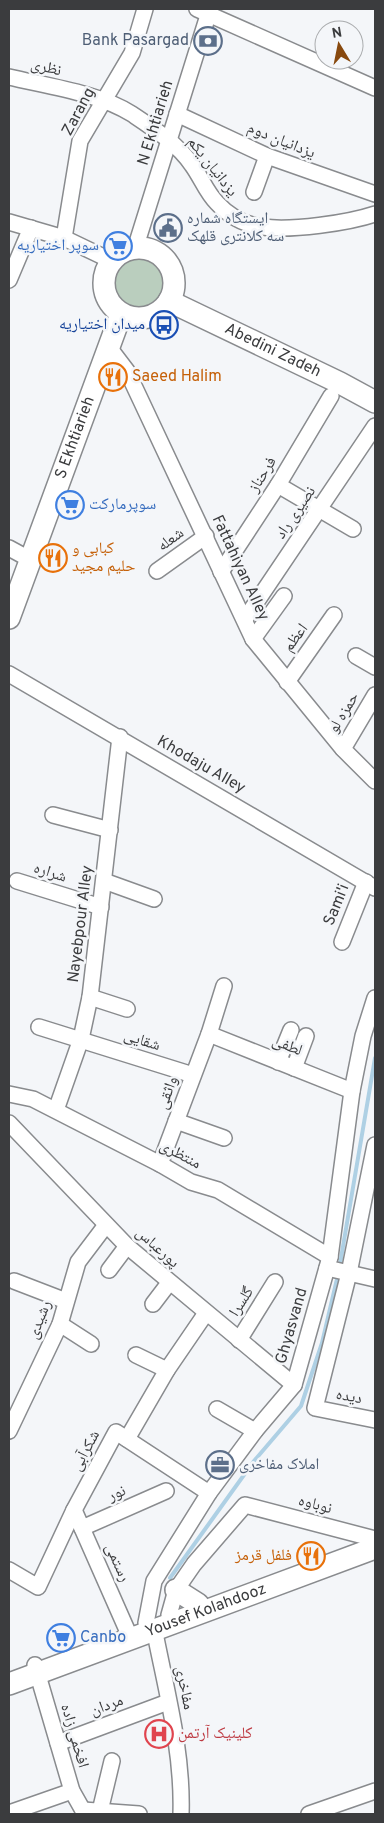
<svg xmlns="http://www.w3.org/2000/svg" width="384" height="1823" font-family="Overpass,'Noto Naskh Arabic',sans-serif">
<style>
.green{fill:#bacebe}
.lines{fill:none;stroke-linecap:round;stroke-linejoin:round}
.stream{stroke:#aed0e4;stroke-width:4}
.street-casing{stroke:#898b8e;stroke-width:18}
.secondary-casing{stroke:#898b8e;stroke-width:24}
.street{stroke:#fff;stroke-width:15}
.secondary{stroke:#fff;stroke-width:21}
.labels{text-anchor:middle;dominant-baseline:central;stroke-width:5;stroke-linejoin:round;paint-order:stroke}
.service-label{font-size:16px;fill:#4e5e75;stroke:#f4f6f9;text-anchor:start}
.street-label{font-size:16px;fill:#3b3c3e;stroke:#f4f6f9}
.shop-label{font-size:16px;fill:#366cbe;stroke:#f4f6f9;text-anchor:start}
.transit-label{font-size:16px;fill:#164399;stroke:#f4f6f9;text-anchor:end}
.food-label{font-size:16px;fill:#c56008;stroke:#f4f6f9;text-anchor:start}
.health-label{font-size:16px;fill:#be3a42;stroke:#f4f6f9;text-anchor:start}
</style>
<rect width="100%" height="100%" fill="#f4f6f9"/>
<circle class="green" cx="140" cy="283" r="29"/>
<g class="lines">
<g class="stream">
<path d="M340 1264 375 1058"/>
<path d="M170 1578 254 1461 301 1406 322 1343 337 1279"/>
</g>
<defs>
<g id="street">
<path d="M197 9 375 88"/>
<path d="M9 77C47 86 99 93 132 114 153 128 178 144 192 165 201 177 206 192 217 203 229 216 245 225 263 227 291 231 348 223 375 214"/>
<path d="M177 114 267 156 375 194"/>
<path d="M254 192 267 156"/>
<path d="M9 222 64 238 112 261"/>
<path d="M64 238 80 141 132 53 145 9"/>
<path d="M135 249 210 9"/>
<path d="M9 280 31 228"/>
<path d="M108 346 127 371 253 639 343 749 375 781"/>
<path d="M278 485 353 529"/>
<path d="M9 548 31 560"/>
<path d="M157 571 206 536"/>
<path d="M221 572 278 485 331 396"/>
<path d="M245 619 375 426"/>
<path d="M253 639 284 596"/>
<path d="M356 656 375 667"/>
<path d="M9 674 375 888"/>
<path d="M287 682 334 615"/>
<path d="M343 749 375 695"/>
<path d="M53 815 110 830"/>
<path d="M17 881 101 907"/>
<path d="M104 881 154 899"/>
<path d="M342 942 366 882"/>
<path d="M90 997 127 1009"/>
<path d="M39 1027 193 1075"/>
<path d="M209 1034 352 1091"/>
<path d="M278 1062 291 1030"/>
<path d="M294 1068 306 1036"/>
<path d="M9 1094 33 1099 160 1164 191 1182 218 1190 330 1257"/>
<path d="M56 1110 81 1039 90 997 120 737"/>
<path d="M176 1121 224 1138"/>
<path d="M9 1123 127 1246 294 1385"/>
<path d="M375 1145 349 1273 315 1408 375 1420"/>
<path d="M160 1164 209 1034 224 986"/>
<path d="M327 1268 375 1279"/>
<path d="M109 1270 127 1246"/>
<path d="M14 1281 66 1301"/>
<path d="M153 1304 169 1283"/>
<path d="M60 1324 91 1344"/>
<path d="M239 1340 275 1282"/>
<path d="M136 1355 167 1370"/>
<path d="M217 1409 255 1431"/>
<path d="M9 1431 60 1324 78 1262 106 1225"/>
<path d="M127 1439 167 1370 206 1313"/>
<path d="M74 1510 127 1630"/>
<path d="M82 1528 166 1491"/>
<path d="M9 1570 38 1587 74 1510 116 1432 209 1493"/>
<path d="M169 1615 176 1590 194 1564 245 1505 375 1539"/>
<path d="M146 1623 154 1581 209 1493 255 1431 294 1385 330 1257 352 1091 363 1036 375 998"/>
<path d="M154 1628C166 1690 183 1751 181 1814"/>
<path d="M35 1665 72 1791 85 1814"/>
<path d="M58 1743 168 1702"/>
<path d="M83 1810 139 1814"/>
<path d="M100 1811 112 1761"/>
<path d="M9 1813 72 1791"/>
<path d="M309 1814 375 1791"/>
</g>
<g id="secondary">
<circle cx="139" cy="283" r="35"/>
<path id="s1" d="M169 301 340 383 375 402"/>
<path id="s2" d="M9 618 121 314"/>
<path d="M176 1590 198 1604"/>
<path id="s3" d="M9 1684 375 1548"/>
</g>
</defs>
<use href="#street" class="street-casing"/>
<use href="#secondary" class="secondary-casing"/>
<use href="#street" class="street"/>
<use href="#secondary" class="secondary"/>
</g>
<defs>
<symbol id="bank-ring" viewBox="-11 -11 22 22"><circle r="9.5" fill="#f4f6f9" stroke="#5c6f8a" stroke-width="1.5"/><path d="M-6-4H6V4H-6ZM0-2.3a2.3 2.3 0 1 0 0 4.6a2.3 2.3 0 1 0 0-4.6Z" fill="#5c6f8a"/></symbol>
<symbol id="civic-ring" viewBox="-11 -11 22 22"><circle r="9.5" fill="#f4f6f9" stroke="#5c6f8a" stroke-width="1.5"/><path d="M-.6-6.5H3V-4.5H.6V-3L4-1V1h2V6H-6V1h2V-1L-.6-3ZM-1.2 2.5V6h2.4V2.5Z" fill="#5c6f8a"/></symbol>
<symbol id="supermarket-ring" viewBox="-11 -11 22 22"><circle r="9.5" fill="#f4f6f9" stroke="#3f7fe0" stroke-width="1.5"/><path d="M-6-5.5h2.5l.6 2H6L4.5 2H-2.5L-4.4-4H-6ZM-1.5 3.2a1.3 1.3 0 1 0 .1 0ZM3 3.2a1.3 1.3 0 1 0 .1 0Z" fill="#3f7fe0"/></symbol>
<symbol id="bus-ring" viewBox="-11 -11 22 22"><circle r="9.5" fill="#f4f6f9" stroke="#1a4fb4" stroke-width="1.5"/><path d="M-5-6H5V4H4V6H2V4H-2V6H-4V4H-5ZM-3.5-4V0h7V-4ZM-3.5 1.2v1.5H-2V1.2ZM2 1.2v1.5H3.5V1.2Z" fill="#1a4fb4"/></symbol>
<symbol id="restaurant-ring" viewBox="-11 -11 22 22"><circle r="9.5" fill="#f4f6f9" stroke="#e8710a" stroke-width="1.5"/><path d="M-5-6h1v4h1v-4h1v4h1v-4h1v5L-1.5 .5V6h-2V.5L-5-1ZM5-6V6H3V1.5H1.5Q1.5-4 5-6Z" fill="#e8710a"/></symbol>
<symbol id="office-ring" viewBox="-11 -11 22 22"><circle r="9.5" fill="#f4f6f9" stroke="#5c6f8a" stroke-width="1.5"/><path d="M-6-3h4V-5.5h4V-3h4V5H-6ZM-1-4.5V-3h2v-1.5ZM-6 0V1H6V0Z" fill="#5c6f8a"/></symbol>
<symbol id="hospital-ring" viewBox="-11 -11 22 22"><circle r="9.5" fill="#f4f6f9" stroke="#e0444e" stroke-width="1.5"/><path d="M-5-5h3v3.5h4V-5h3V5h-3V1.5h-4V5h-3Z" fill="#e0444e"/></symbol>
</defs>
<g fill-rule="evenodd">
<use href="#bank-ring" x="192" y="25" width="32" height="32"/>
<use href="#civic-ring" x="152" y="212" width="32" height="32"/>
<use href="#supermarket-ring" x="102" y="230" width="32" height="32"/>
<use href="#bus-ring" x="148" y="309" width="32" height="32"/>
<use href="#restaurant-ring" x="97" y="361" width="32" height="32"/>
<use href="#supermarket-ring" x="54" y="489" width="32" height="32"/>
<use href="#restaurant-ring" x="37" y="542" width="32" height="32"/>
<use href="#office-ring" x="204" y="1449" width="32" height="32"/>
<use href="#restaurant-ring" x="295" y="1540" width="32" height="32"/>
<use href="#supermarket-ring" x="45" y="1622" width="32" height="32"/>
<use href="#hospital-ring" x="143" y="1718" width="32" height="32"/>
</g>
<g class="labels">
<g class="service-label">
<text x="189" y="41" text-anchor="end">Bank Pasargad</text>
<text x="187" y="219">ایستگاه شماره<tspan x="187" dy="18">سه کلانتری قلهک</tspan></text>
<text x="239" y="1465">املاک مفاخری</text>
</g>
<g class="street-label">
<text transform="translate(46 68) rotate(14)">نظری</text>
<text transform="translate(79 112) rotate(-62)">Zarang</text>
<text transform="translate(156 123) rotate(-73)">N Ekhtiarieh</text>
<text transform="translate(281 141) rotate(22)">یزدانیان دوم</text>
<text transform="translate(212 167) rotate(52)">یزدانیان یکم</text>
<text stroke="none"><textPath href="#s1" startOffset="115">Abedini Zadeh</textPath></text>
<text stroke="none"><textPath href="#s2" startOffset="192">S Ekhtiarieh</textPath></text>
<text transform="translate(263 475) rotate(-58)">فرحناز</text>
<text transform="translate(296 513) rotate(-56)">نصیری راد</text>
<text transform="translate(171 540) rotate(-36)">شعله</text>
<text transform="translate(240 568) rotate(65)">Fattahiyan Alley</text>
<text transform="translate(296 638) rotate(-54)">اعظم</text>
<text transform="translate(344 713) rotate(-59)">حمزه لو</text>
<text transform="translate(201 765) rotate(30)">Khodaju Alley</text>
<text transform="translate(50 873) rotate(18)">شراره</text>
<text transform="translate(337 905) rotate(-68)">Sami'i</text>
<text transform="translate(81 924) rotate(-83)">Nayebpour Alley</text>
<text transform="translate(142 1041) rotate(18)">شقایی</text>
<text transform="translate(287 1046) rotate(22)">لطفی</text>
<text transform="translate(168 1093) rotate(-70)">واثقی</text>
<text transform="translate(180 1155) rotate(28)">منتظری</text>
<text transform="translate(157 1248) rotate(42)">پورعباس</text>
<text transform="translate(242 1302) rotate(-58)">گلسرا</text>
<text transform="translate(40 1320) rotate(-69)">رشیدی</text>
<text transform="translate(292 1326) rotate(-74)">Ghyasvand</text>
<text transform="translate(349 1397) rotate(11)">دیده</text>
<text transform="translate(86 1451) rotate(-62)">شکرآبی</text>
<text transform="translate(117 1494) rotate(-24)">نور</text>
<text transform="translate(315 1505) rotate(15)">نوباوه</text>
<text transform="translate(117 1563) rotate(66)">رستمی</text>
<text stroke="none"><textPath href="#s3" startOffset="210">Yousef Kolahdooz</textPath></text>
<text transform="translate(184 1688) rotate(79)">مفاخری</text>
<text transform="translate(107 1706) rotate(-20)">مردان</text>
<text transform="translate(74 1736) rotate(74)">افخمی زاده</text>
</g>
<g class="shop-label">
<text x="99" y="246" text-anchor="end">سوپر اختیاریه</text>
<text x="89" y="505">سوپرمارکت</text>
<text x="80" y="1638">Canbo</text>
</g>
<g class="transit-label">
<text x="145" y="325">میدان اختیاریه</text>
</g>
<g class="food-label">
<text x="132" y="377">Saeed Halim</text>
<text x="72" y="549">کبابی و<tspan x="72" dy="18">حلیم مجید</tspan></text>
<text x="292" y="1556" text-anchor="end">فلفل قرمز</text>
</g>
<g class="health-label">
<text x="178" y="1734">کلینیک آرتمن</text>
</g>
</g>
<rect width="384" height="1823" fill="none" stroke="#3b3c3e" stroke-width="20"/>
<g transform="translate(339 45) rotate(350)"><circle r="24" fill="#f4f6f9" stroke="#aaacae"/>
<path d="M0-4L9 19L0 12L-9 19Z" fill="#88490e"/>
<text y="-8" font-size="14" font-weight="bold" text-anchor="middle" fill="#3b3c3e">N</text>
</g>
</svg>
